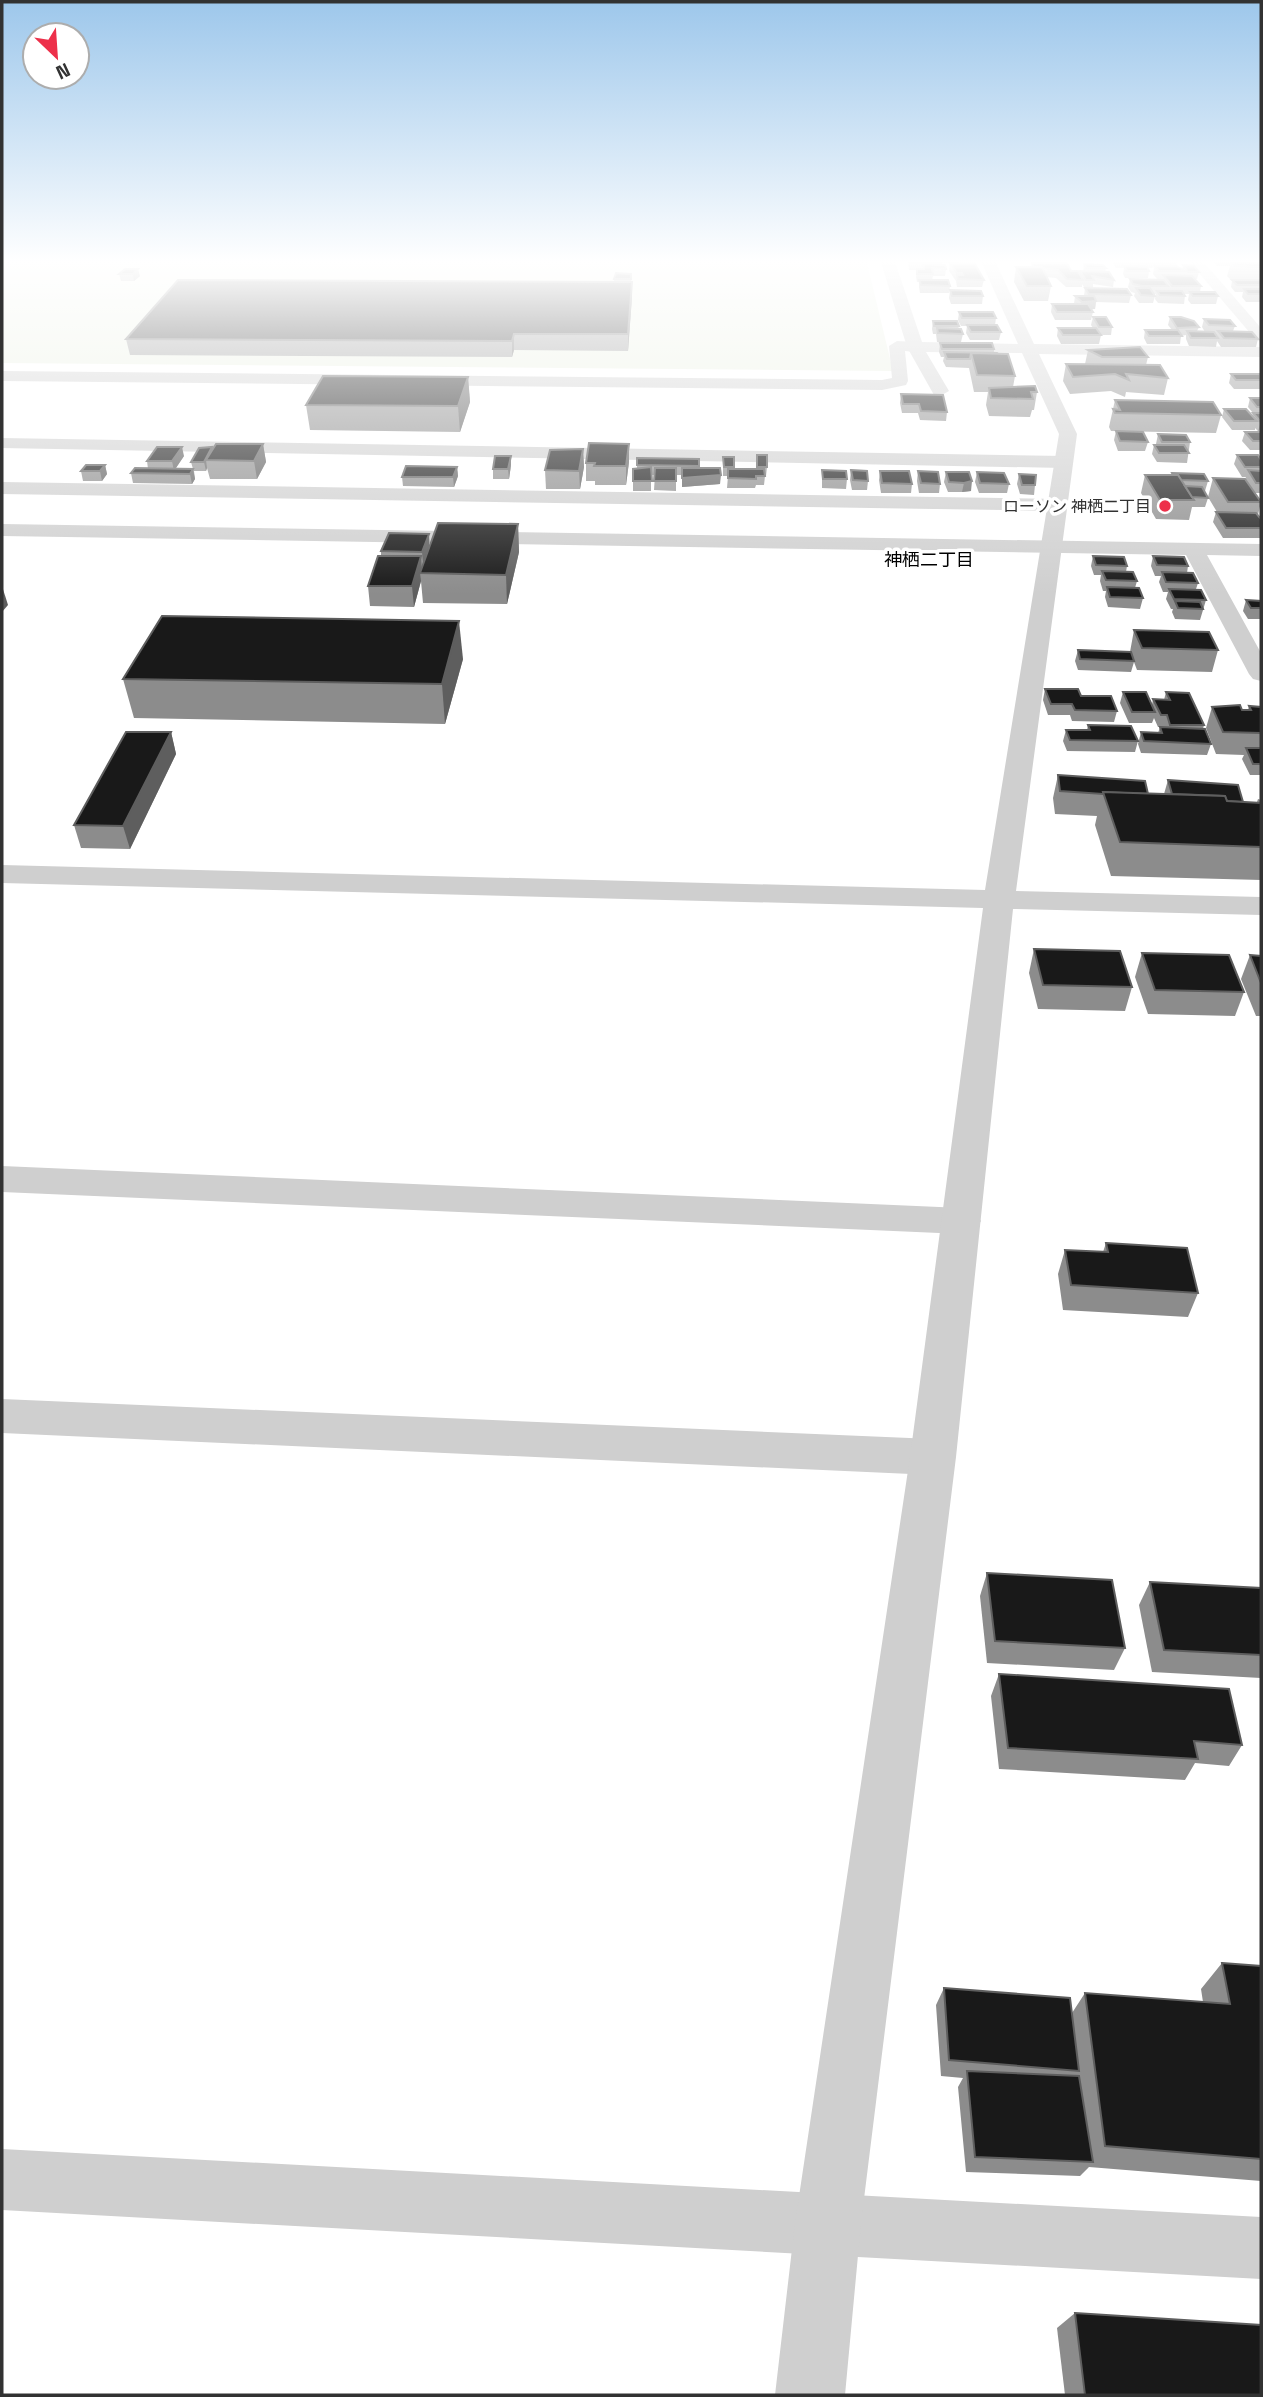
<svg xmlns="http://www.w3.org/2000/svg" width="1263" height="2397" font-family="'Space Grotesk','Noto Sans JP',sans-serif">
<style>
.green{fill:#e9efe0}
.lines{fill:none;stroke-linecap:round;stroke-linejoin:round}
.minor{fill:#cfcfcf;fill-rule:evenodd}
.tertiary{fill:#cfcfcf;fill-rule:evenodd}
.wall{fill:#8c8c8c}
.shaded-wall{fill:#5e5e5e}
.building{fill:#191919;stroke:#5e5e5e;stroke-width:2}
.poi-dot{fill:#ed304a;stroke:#fff;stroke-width:2.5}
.labels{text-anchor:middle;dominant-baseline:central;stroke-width:7;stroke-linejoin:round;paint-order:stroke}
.far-poi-label{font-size:16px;fill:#323232;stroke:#fff;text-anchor:end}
.far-neighbourhood-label{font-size:18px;fill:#000;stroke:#fff}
</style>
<rect width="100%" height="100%" fill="#fff"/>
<path class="green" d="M2 259H866L893 371 2 363Z"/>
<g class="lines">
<g class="minor">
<path d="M1187 259H1201L1261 328V342L1256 340Z"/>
<path d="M897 341 915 342 923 347 915 352 905 351 908 381 906 385 882 390 2 381V371L882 380 892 378 889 346Z"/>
<path d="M2 438 1064 456 1073 462 1064 468 2 448Z"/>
<path d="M2 482 1058 499 1068 505 1058 511 2 494Z"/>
<path d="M2 524 1261 544V556L1207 555 1261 653V681L1253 679 1249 674 1186 555 2 536Z"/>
<path d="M2 1166 962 1208 975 1212 981 1221 975 1230 962 1234 2 1192Z"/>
<path d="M2 1399 933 1439 948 1444 955 1457 948 1470 933 1475 2 1433Z"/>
<path d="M2 2149 1261 2217V2279L2 2210Z"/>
</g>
<path class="tertiary" d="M880 259H894L922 342 1018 344 980 259H994L1034 344 1261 347V357L1039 354 1077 434 1016 891 1261 897V915L1013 909 956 1457 861 2223 845 2395H775L795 2223 910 1457 983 908 2 883V865L985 890 1059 434 1022 353 926 352 949 391 940 396 934 395 907 347Z"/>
</g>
<g class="wall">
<path d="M908 259H975L974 263H941V265L946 269 945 276H933L932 280 950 286 949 293H920L919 287V282H917L916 277 917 270H909Z"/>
<path d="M1036 259H1057L1058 261V263L1071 271 1080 274V271L1083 272 1084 264 1106 268 1105 272 1114 280 1113 287 1093 284V287H1084L1082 284V287H1066L1056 278 1046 277 1051 286 1048 301H1024L1014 282 1016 267H1031L1032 263H1037L1035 261Z"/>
<path d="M1114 259H1175L1177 261 1176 266 1182 270 1183 265 1199 272 1197 279H1195L1201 286 1200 292 1218 296 1216 304H1191L1188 300 1189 294H1184L1185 296 1184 304 1158 303 1155 299 1156 294H1154L1155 296 1153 303H1139L1134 296 1135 293 1131 292 1128 287 1130 279 1162 280V279H1157L1153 274 1154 268 1153 266 1152 268H1147L1149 271 1148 278H1125L1123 274 1124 268H1116L1113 263Z"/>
<path d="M1214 259H1236V262H1243L1244 259H1261V302H1246L1242 297 1243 292H1235L1231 287 1232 281 1227 276 1230 266H1217L1214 262Z"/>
<path d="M950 263 984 280 982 287H957L956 281 949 271Z"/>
<path d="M125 269 140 276 134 281H121L119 274Z"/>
<path d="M631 274 632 297 628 351 514 350 512 357 130 355 126 339 614 282V279Z"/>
<path d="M1085 288 1131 295 1129 303 1096 302 1095 309H1091L1093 312 1091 320H1055L1051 312 1052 304H1074L1075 296H1084Z"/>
<path d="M950 290 983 296 982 304H951L949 298Z"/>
<path d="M959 312 996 318 995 325 1001 332 999 340H970L966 333 967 326H961L958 320Z"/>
<path d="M1093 317 1112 327 1111 335H1101L1099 344H1061L1057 336 1058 328H1093L1091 325Z"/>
<path d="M1170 317 1199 327 1197 331 1205 332 1202 327 1204 319 1235 326 1233 331 1258 339 1256 347H1221L1217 341 1216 347 1189 346 1186 339V335L1181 336 1180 344H1147L1144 338 1145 330H1172L1168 325Z"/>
<path d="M933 321 959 326 958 329 963 334 961 342H937L936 334H933L932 329Z"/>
<path d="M940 343 994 349V353L1015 376 1013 387 1037 392 1034 410H1032L1030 417 989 416 986 405 988 392H974L969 368 946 367 943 361 944 357H941L939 352Z"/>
<path d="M1088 350 1148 357 1146 365 1168 378 1164 395 1126 392 1125 397 1111 391 1070 394 1063 381 1066 364H1085Z"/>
<path d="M1231 374 1261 375V389H1234L1229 383Z"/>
<path d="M468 377 470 402 460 432 310 430 306 405Z"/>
<path d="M901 394 947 412 946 421 920 420 918 413H902L900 403Z"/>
<path d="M1250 398H1261V430L1258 431 1255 428V430H1232L1222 417 1224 409 1252 416 1253 413 1248 407Z"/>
<path d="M1115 400 1221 415 1216 433 1111 431 1109 427Z"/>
<path d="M1116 431 1148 442 1145 451H1118L1114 440Z"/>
<path d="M1245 432H1261V450H1250L1242 441Z"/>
<path d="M1158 434 1190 442 1187 463 1157 462 1152 454 1154 445H1157L1156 444Z"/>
<path d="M263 444 266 462 257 479H210L207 468 206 471H194L195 479 192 484 133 483 131 473 148 469 147 461 184 456 175 469H193L191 462 213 450Z"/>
<path d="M583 449 584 467 580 489H546L545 470Z"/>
<path d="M757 455 767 467 766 476H765L764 485H756L755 488H727L728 476H723V457H734V469H757Z"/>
<path d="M1237 455 1261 460V493H1255L1261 502 1258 515 1261 519V538H1223L1213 522 1216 512H1217L1208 497 1213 478 1245 479 1246 477H1242L1234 464Z"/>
<path d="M637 458 699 459V468L720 484 682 487V475H676V491L654 490 655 475H651V491H633V469L637 468Z"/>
<path d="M629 462 626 485H595V481H586V463Z"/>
<path d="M105 465 107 474 102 481H83L81 471Z"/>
<path d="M511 465 509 479H493V469Z"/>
<path d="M457 467 458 476 454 487 403 486 402 477Z"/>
<path d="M822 470 847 479 846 489 822 488Z"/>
<path d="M851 470 868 481 867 490H852L850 480Z"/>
<path d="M880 471 912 484 911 493H881L879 480Z"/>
<path d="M918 471 940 484 939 493H919L917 481Z"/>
<path d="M946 472H969L971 491 962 492H948L944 482Z"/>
<path d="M977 472 1009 484 1007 493H979L975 482Z"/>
<path d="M1172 473 1208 481 1205 491 1204 490 1208 498 1205 507H1192L1189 520 1156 519 1141 493 1145 475H1172Z"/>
<path d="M1019 474 1035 485 1034 495 1020 494 1017 484Z"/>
<path d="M518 524 519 552 507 604 423 603 421 581 414 607 370 606 368 586 381 556V551L430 546Z"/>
<path d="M1093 556 1127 566 1126 572 1137 581 1135 588 1143 598 1140 609 1108 607 1105 597 1106 591H1103L1100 581 1101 575H1094L1091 566Z"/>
<path d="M1153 556 1188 566 1187 573 1198 583 1196 589 1206 600 1200 620 1175 619 1172 612 1173 609H1171L1166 599 1168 592H1163L1159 582 1161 576H1155L1151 566Z"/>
<path d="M1246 600 1261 601V619H1248L1243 611Z"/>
<path d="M1134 630 1218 650 1212 672 1137 670 1134 662 1131 672 1078 670 1075 661 1078 650 1130 652Z"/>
<path d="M463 659 445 724 134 718 123 679Z"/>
<path d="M1045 689 1081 696 1117 711 1114 722 1072 721 1070 715H1048L1043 700Z"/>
<path d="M1123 692 1152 705 1153 699 1164 700 1166 692 1204 725 1203 729 1211 744 1207 755 1141 753 1138 744 1141 732 1158 733 1160 727H1164H1158L1154 718 1152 723H1129L1120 703Z"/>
<path d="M1249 706 1261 707V775H1250L1242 759 1244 755 1216 754 1206 728 1212 707 1248 710Z"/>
<path d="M1088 725 1138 741 1135 752 1067 751 1063 741 1066 730H1087Z"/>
<path d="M171 732 176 754 130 849 81 848 74 825Z"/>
<path d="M1058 775 1148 794H1164L1168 780 1243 802H1257L1258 799 1261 800V880L1111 876 1095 825 1097 816 1055 814 1053 798Z"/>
<path d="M1034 949 1132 987 1125 1011 1038 1009 1029 973Z"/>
<path d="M1142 953 1244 992 1235 1016 1148 1014 1135 977Z"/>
<path d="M1250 955 1261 956V1016H1256L1241 979Z"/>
<path d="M1106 1243 1198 1293 1188 1317 1063 1310 1058 1274 1065 1250 1103 1252Z"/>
<path d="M987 1573 1125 1648 1114 1670 987 1663 980 1596Z"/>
<path d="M1150 1582 1261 1588V1678L1152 1672 1139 1605Z"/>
<path d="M999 1674 1242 1745 1229 1766 1195 1763 1185 1780 999 1769 991 1696Z"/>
<path d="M1222 1963 1261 1966V2181L1089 2167 1080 2176 966 2172 958 2087 963 2078 941 2076 936 2005 944 1988 1072 2013 1085 1993 1203 2002 1201 1989Z"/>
<path d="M1075 2313 1261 2395H1065L1057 2328Z"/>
</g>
<g class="shaded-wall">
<path d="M138 269 140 276 134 281 133 274Z"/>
<path d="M632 282V297L628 351V334Z"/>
<path d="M1096 301 1095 309 1080 310 1082 302Z"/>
<path d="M514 334V350L512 357V341Z"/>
<path d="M468 377 470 402 460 432 458 406Z"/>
<path d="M1261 421V430L1258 431 1261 422Z"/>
<path d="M263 444 266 462 257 479 254 461Z"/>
<path d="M629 444V462L626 485V466Z"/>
<path d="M182 447 184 456 174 471 172 461Z"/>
<path d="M212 447 214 457 206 460 207 468 206 471 204 462Z"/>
<path d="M583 449 584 467 580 489 579 471Z"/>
<path d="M511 456V465L509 479 508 469Z"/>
<path d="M105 465 107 474 102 481 100 471Z"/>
<path d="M457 467 458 476 454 487 453 477Z"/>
<path d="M193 469 195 479 192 484 190 474Z"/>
<path d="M721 475 720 484 682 487V478Z"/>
<path d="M972 481 971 491 962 492 964 483Z"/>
<path d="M518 524 519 552 507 604 506 575Z"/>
<path d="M429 534 430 553 424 572 422 552Z"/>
<path d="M421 556 422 573H420L421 581 414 607 412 586Z"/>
<path d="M2 586 8 605 2 612Z"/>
<path d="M459 621 463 659 445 724 442 684Z"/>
<path d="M171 732 176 754 130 849 123 826Z"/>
</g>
<g class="building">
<path d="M909 259H940L941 263H910Z"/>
<path d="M1041 259H1057L1058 261H1042Z"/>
<path d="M1117 259H1139L1141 261 1118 260Z"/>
<path d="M1143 259H1153L1154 261H1144Z"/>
<path d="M1155 259H1175L1177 261H1156Z"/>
<path d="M1245 260H1261V267L1235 266 1231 262H1247Z"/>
<path d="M950 263 975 264 984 280 958 279 957 275H963L962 273H957Z"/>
<path d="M1032 263H1067L1071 271H1078L1083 280 1067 279 1058 270 1034 267Z"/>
<path d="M923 264 945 265 946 269 932 268 933 274H917V269H924Z"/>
<path d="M1084 264 1103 265 1106 268H1086Z"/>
<path d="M1183 265 1194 266 1199 272H1188Z"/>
<path d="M1124 266 1147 267 1149 271H1127Z"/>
<path d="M1155 266H1176L1185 271H1159Z"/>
<path d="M1016 267H1042L1051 286H1027Z"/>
<path d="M125 269H138L133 274H119Z"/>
<path d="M1080 271 1109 272 1114 280 1092 276 1094 280H1086Z"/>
<path d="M616 273 631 274V279H614Z"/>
<path d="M1163 275 1192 276 1201 286H1172Z"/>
<path d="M1130 279 1164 280 1168 286H1142L1133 284Z"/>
<path d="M178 280 632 282 628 334H514L512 341 126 339Z"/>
<path d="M919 280H948L950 286 921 285Z"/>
<path d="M1232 280H1261V285H1237Z"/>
<path d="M1085 288 1127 289 1131 295 1089 294Z"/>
<path d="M1136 288H1150L1155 296 1141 295Z"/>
<path d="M1244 289H1261V294H1248Z"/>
<path d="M950 290 981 291 983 296H952Z"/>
<path d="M1157 291H1182L1185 296 1160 295Z"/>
<path d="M1190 292H1215L1218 296H1193Z"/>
<path d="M1075 296H1094L1096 301 1082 302Z"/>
<path d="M1052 304H1088L1093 312H1057Z"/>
<path d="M959 312H993L996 318H962Z"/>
<path d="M1093 317H1106L1112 327H1099Z"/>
<path d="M1170 317H1181L1194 321 1199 327 1177 328Z"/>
<path d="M1204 319 1230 320 1235 326 1209 325Z"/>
<path d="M933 321H957L959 326H934Z"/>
<path d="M967 325H997L1001 332H971Z"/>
<path d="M937 328 961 329 963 334 938 333Z"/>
<path d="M1058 328H1096L1101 335H1063Z"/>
<path d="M1145 330H1178L1182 336H1149Z"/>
<path d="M1187 331 1214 332 1218 338H1191Z"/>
<path d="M1218 331 1252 332 1258 339 1224 338Z"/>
<path d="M940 343H992L994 349H942Z"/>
<path d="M1140 347 1148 357H1102L1088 350Z"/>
<path d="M944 352 997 353 998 354 971 353 970 359H947Z"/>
<path d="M971 353 1008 354 1015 376 977 375Z"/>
<path d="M1066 364 1160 365 1168 378 1126 374 1129 380 1115 374 1073 377Z"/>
<path d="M1231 374H1260L1261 380H1236Z"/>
<path d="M323 376 468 377 458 406 306 405Z"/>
<path d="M1035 386 1037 392H1031L1033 399 991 398 989 388Z"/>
<path d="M901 394 943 395 947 412 921 411 919 404H903Z"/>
<path d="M1250 398H1261V407H1257Z"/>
<path d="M1115 400 1213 402 1221 415 1115 413 1113 409 1120 410Z"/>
<path d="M1224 409H1246L1257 421H1234Z"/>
<path d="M1253 413H1261V422Z"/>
<path d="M1116 431 1143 432 1148 442 1120 441Z"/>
<path d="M1245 432H1261V441H1253Z"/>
<path d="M1158 434 1186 435 1190 442H1162Z"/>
<path d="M589 443 629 444 626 466H594L595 463H586Z"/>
<path d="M216 444H263L254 461 206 460Z"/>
<path d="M1154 445H1184L1189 453H1159Z"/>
<path d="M157 447H182L172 461H147Z"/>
<path d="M212 447 204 462H191L199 448Z"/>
<path d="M583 449 579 471 545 470 550 450Z"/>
<rect x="757" y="455" width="10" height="12"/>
<path d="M1237 455H1258L1261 460V467H1245Z"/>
<path d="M495 456H511L508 469H493Z"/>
<path d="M723 457H734V467H724Z"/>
<path d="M637 458 699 459V466L637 465Z"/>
<path d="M86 465H105L100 471H81Z"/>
<path d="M406 466 457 467 453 477H402Z"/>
<path d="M651 467 652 481H633V469Z"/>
<path d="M135 468 193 469 190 474 131 473Z"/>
<path d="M655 468H676V481H654Z"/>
<path d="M682 468H720L721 475 682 478Z"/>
<path d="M728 469H764L765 476H756V479L728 478Z"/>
<path d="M822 470 846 471 847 479H823Z"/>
<path d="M851 470 867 471 868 481 853 480Z"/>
<path d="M1248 470 1261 471V483H1256Z"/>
<path d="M880 471H909L912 484 882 483Z"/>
<path d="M918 471 938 472 940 484 921 483Z"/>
<path d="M946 472H969L972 481 964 483 949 482Z"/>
<path d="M977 472 1004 473 1009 484 980 483Z"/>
<path d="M1172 473 1204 474 1208 481 1181 480 1178 475H1173Z"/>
<path d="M1019 474 1036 475 1035 485H1022Z"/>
<path d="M1145 475H1178L1194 500H1160Z"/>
<path d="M1213 478 1245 479 1261 502H1228Z"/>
<path d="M1185 486 1202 487 1208 498 1192 497Z"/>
<path d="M1216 512 1256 513 1261 519V528H1226Z"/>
<path d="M438 523 518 524 506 575 420 573Z"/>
<path d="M389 533 429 534 422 552 381 551Z"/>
<path d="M378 556H421L412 586H368Z"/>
<path d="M1093 556 1124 557 1127 566 1096 565Z"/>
<path d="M1153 556 1184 557 1188 566 1157 565Z"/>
<path d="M1102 571 1133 572 1137 581 1106 580Z"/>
<path d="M1162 572 1193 573 1198 583 1166 582Z"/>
<path d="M1107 587 1139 588 1143 598 1110 597Z"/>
<path d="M1169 589 1201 590 1206 600 1174 599Z"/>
<path d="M1246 600 1261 601V608H1251Z"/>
<path d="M1175 601 1200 602 1203 609 1178 608Z"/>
<path d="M162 616 459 621 442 684 123 679Z"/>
<path d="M1134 630 1209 632 1218 650 1142 648Z"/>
<path d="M1078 650 1131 652 1134 661 1080 659Z"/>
<path d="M1045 689H1078L1081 696H1111L1117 711 1075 710 1072 704H1051Z"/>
<path d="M1123 692H1146L1155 712H1132Z"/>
<path d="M1166 692 1189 693 1204 725H1170L1167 715H1161L1153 699 1170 700Z"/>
<path d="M1240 705 1242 710H1251L1249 706 1261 707V733L1223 732 1212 707Z"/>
<path d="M1088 725 1131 726 1138 741 1070 740 1066 730H1090Z"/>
<path d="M1160 727 1205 729 1211 744 1144 741 1141 732 1162 733Z"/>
<path d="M126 732H171L123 826 74 825Z"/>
<path d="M1246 748H1261V764H1253Z"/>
<path d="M1058 775 1145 781 1148 794 1103 792V794L1060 791Z"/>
<path d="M1168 780 1238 785 1243 802 1227 801 1225 796 1172 794Z"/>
<path d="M1103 792 1225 796 1227 801 1261 803V847L1120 842Z"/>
<path d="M1034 949 1120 951 1132 987 1043 985Z"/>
<path d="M1142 953 1229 955 1244 992 1155 990Z"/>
<path d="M1250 955 1261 956V983Z"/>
<path d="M1106 1243 1187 1248 1198 1293 1071 1285 1065 1250 1108 1252Z"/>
<path d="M987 1573 1112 1580 1125 1648 995 1641Z"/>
<path d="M1150 1582 1261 1588V1655L1164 1650Z"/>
<path d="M999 1674 1229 1689 1242 1745 1194 1741 1198 1759 1008 1748Z"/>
<path d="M1222 1963 1261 1966V2159L1105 2146 1085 1993 1230 2004Z"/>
<path d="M944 1988 1070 1998 1079 2071 949 2060Z"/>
<path d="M967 2071 1079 2076 1093 2162 975 2157Z"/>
<path d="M1075 2313 1261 2325V2395H1085Z"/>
</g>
<linearGradient id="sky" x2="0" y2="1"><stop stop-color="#9dc7eb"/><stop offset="0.44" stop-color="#fff"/><stop offset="1" stop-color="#fff" stop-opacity="0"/></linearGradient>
<rect width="1263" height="594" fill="url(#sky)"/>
<circle class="poi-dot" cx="1165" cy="506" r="7"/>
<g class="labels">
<g class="far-poi-label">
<text x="1151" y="506">ローソン 神栖二丁目</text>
</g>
<g class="far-neighbourhood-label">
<text x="929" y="559">神栖二丁目</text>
</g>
</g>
<rect width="1263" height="2397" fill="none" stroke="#323232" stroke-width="7"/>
<g transform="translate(56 56) rotate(155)"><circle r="33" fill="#ffffff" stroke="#adadad" stroke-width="2"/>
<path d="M0-5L12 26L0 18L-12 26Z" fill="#ed304a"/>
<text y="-10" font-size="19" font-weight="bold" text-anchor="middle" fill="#323232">N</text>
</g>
</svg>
